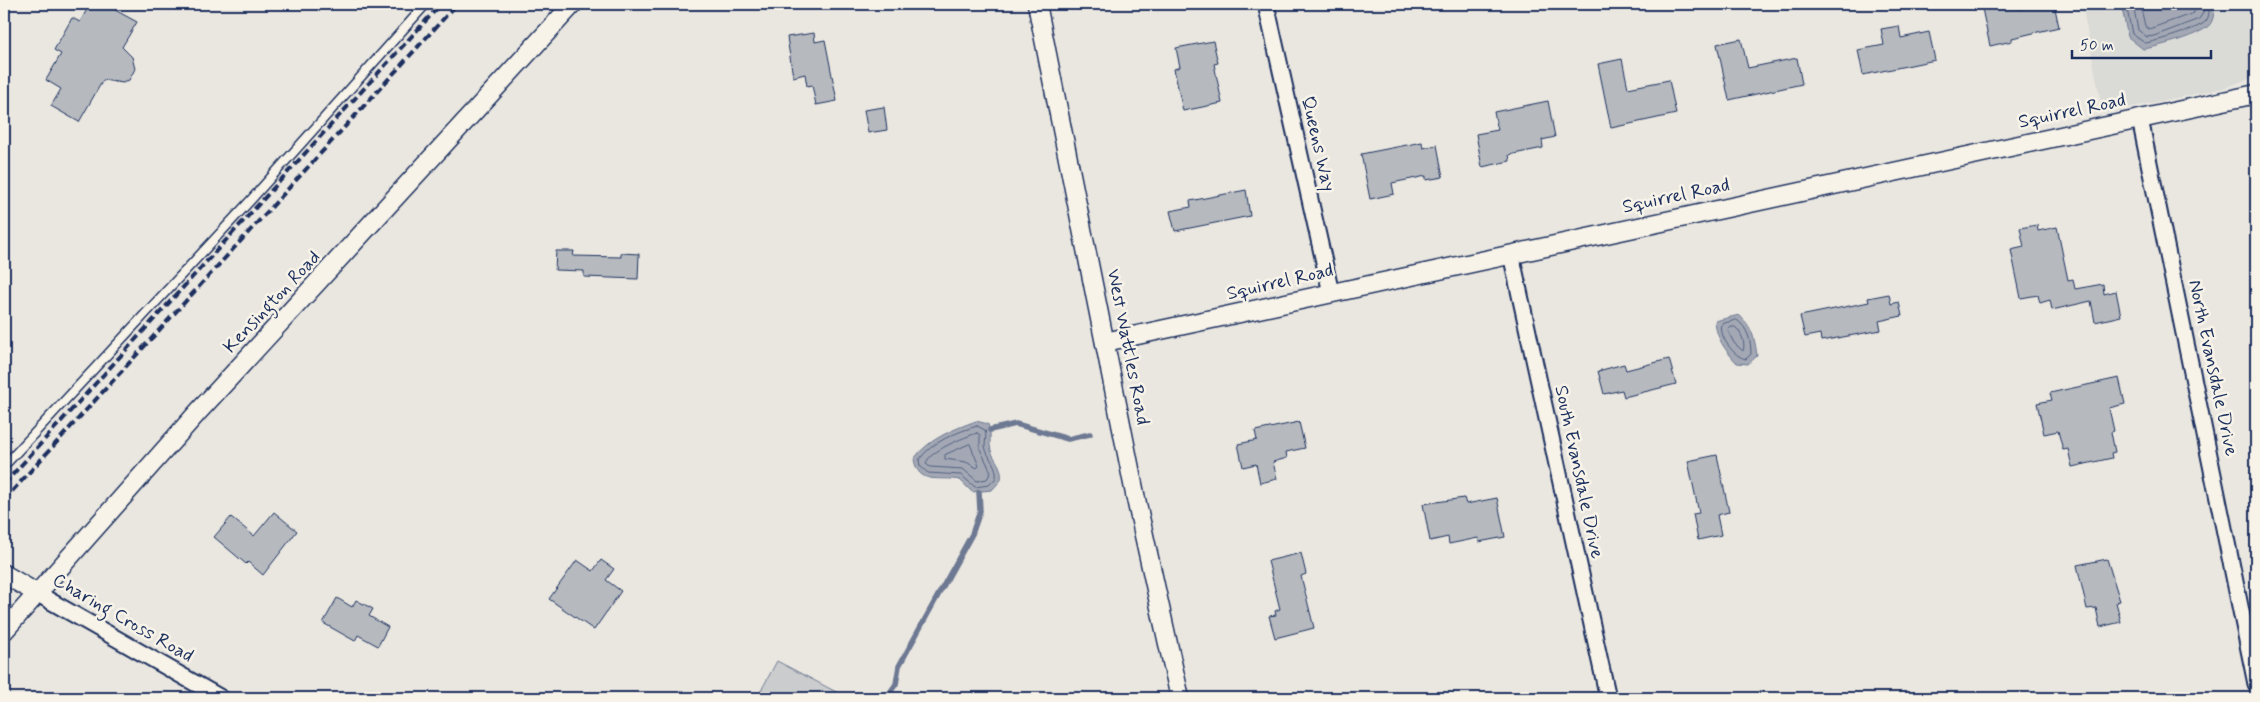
<svg xmlns="http://www.w3.org/2000/svg" width="2260" height="702" font-family="Mynerve,sans-serif">
<style>
.built{fill:#dadad6}
.green{fill:#cbcccd;stroke:#737e96}
.water{fill:#a3a8b4;stroke:#6d7892}
.lines{fill:none;stroke-linecap:round;stroke-linejoin:round}
.shore{stroke:#515f80;stroke-width:1}
.stream{stroke:#6d7892;stroke-width:5.5}
.building{fill:#b6babf;stroke:#1b2f5e}
.service-casing{stroke:#1b2f5e;stroke-width:11}
.minor-casing{stroke:#1b2f5e;stroke-width:19}
.tertiary-casing{stroke:#1b2f5e;stroke-width:21}
.service{stroke:#f7f3e8;stroke-width:8}
.minor{stroke:#f7f3e8;stroke-width:15}
.tertiary{stroke:#f7f3e8;stroke-width:18}
.rail{stroke:#1b2f5e;stroke-width:4;stroke-dasharray:8 4;stroke-linecap:butt}
.labels{text-anchor:middle;dominant-baseline:central;stroke-width:5;stroke-linejoin:round;paint-order:stroke}
.street-label{font-size:19px;fill:#1b2f5e;stroke:#f7f3e8}
</style>
<rect width="100%" height="100%" fill="#eae7e0"/>
<filter id="ink" filterUnits="userSpaceOnUse"><feTurbulence type="fractalNoise" baseFrequency=".02" numOctaves="2"/><feDisplacementMap in="SourceGraphic" scale="10" xChannelSelector="R" yChannelSelector="G"/><feConvolveMatrix kernelMatrix="1 2 1 2 8 2 1 2 1" color-interpolation-filters="sRGB"/></filter>
<g filter="url(#ink)">
<path class="built" d="M2082 4H2256V76L2224 88 2103 113Z"/>
<path class="green" d="M777 661 844 696 843 698H757Z"/>
<g class="water">
<path d="M2121 4H2214C2214 13 2214 23 2206 28 2193 37 2158 47 2143 49L2128 37Z"/>
<path d="M1739 315C1752 326 1755 339 1757 356L1748 364 1737 363C1725 350 1716 338 1715 321Z"/>
<path d="M976 421 988 424C991 433 990 437 990 445 991 459 1004 465 1001 480L992 490 972 492 960 480C939 476 918 486 914 459 928 439 954 429 976 421Z"/>
</g>
<g class="lines">
<g class="shore">
<path d="M2126 4 2132 34 2145 43C2155 42 2198 29 2205 22 2210 17 2209 11 2209 4"/>
<path d="M2133 4 2138 30 2147 37 2154 36 2199 19 2203 13V4"/>
<path d="M2140 4 2145 26 2149 29 2194 13 2195 4"/>
<path d="M1737 320C1748 328 1751 341 1751 354L1746 359C1734 357 1718 336 1722 324Z"/>
<path d="M1735 327C1741 331 1746 344 1743 351L1734 343 1728 331 1729 328Z"/>
<path d="M977 426 985 430C987 436 985 440 985 446 987 458 998 465 996 478L989 485 975 487 961 475 928 473 920 466 919 460C931 442 957 432 977 426Z"/>
<path d="M977 433 980 435V449L991 472 987 479 977 481 963 469 930 467 926 464C928 451 965 437 977 433Z"/>
<path d="M970 444 979 466 977 468 966 462 945 459V455Z"/>
</g>
<g class="stream">
<path d="M990 430 1016 424 1068 439 1090 434"/>
<path d="M886 698 896 684 899 666 972 534 980 511 979 492"/>
</g>
</g>
<g class="building">
<path d="M90 4H104L137 22 122 47 132 57 135 69 129 80 123 83 103 80 79 122 51 106 61 89 46 80 61 54 54 50 72 18 80 22Z"/>
<path d="M1981 4H2018L2019 9 2043 4H2054L2059 27 2012 38V41L1990 46Z"/>
<path d="M1899 26 1901 38 1929 32 1935 60 1863 75 1858 50 1884 45 1881 29Z"/>
<path d="M814 33 815 42 825 40 837 101 816 105 812 85 807 86 805 74 793 77 787 37Z"/>
<path d="M1741 39 1748 68 1797 58 1802 84 1729 100 1717 44Z"/>
<path d="M1213 41 1218 63 1214 64 1222 103 1183 111 1174 69 1180 67 1176 48Z"/>
<path d="M1622 59 1628 88 1669 80 1676 114 1611 128 1598 64Z"/>
<path d="M1548 101 1555 137 1542 140 1543 148 1509 155 1510 161 1482 167 1476 134 1498 130 1494 112Z"/>
<path d="M884 107 887 130 868 133 864 110Z"/>
<path d="M1422 142 1423 148 1437 145 1443 177 1426 180V176L1392 183 1394 194 1370 199 1361 154Z"/>
<path d="M1246 190 1250 216 1175 231 1170 211 1191 207 1190 201Z"/>
<path d="M2037 225 2038 231 2057 227 2068 280 2073 279 2075 289 2103 284 2104 294 2116 291 2121 316 2095 322 2091 301 2052 310 2050 300 2040 303 2038 295 2021 298 2011 250 2024 247 2020 228Z"/>
<path d="M556 251H574L573 256 621 257V253L639 254 638 279 584 277V271L555 270Z"/>
<path d="M1889 294 1891 304 1899 302 1902 316 1879 321 1881 330 1821 341 1820 334 1805 337 1800 316 1869 302 1868 298Z"/>
<path d="M1669 359 1676 384 1624 397 1622 390 1604 394 1598 371 1624 364 1626 370Z"/>
<path d="M2119 378 2125 404 2109 408 2114 431 2111 432 2115 452 2111 453 2112 458 2072 467 2068 449 2063 450 2058 431 2044 434 2037 403 2052 400 2050 393Z"/>
<path d="M1299 422 1305 448 1286 452 1287 458 1273 462 1277 479 1260 483 1256 464 1243 467 1238 444 1257 440 1255 431Z"/>
<path d="M1717 455 1729 512 1717 515 1721 535 1698 540 1693 514 1699 513 1688 461Z"/>
<path d="M1464 498 1466 504 1497 498 1505 537 1479 542 1478 538 1449 544 1448 537 1430 541 1423 504Z"/>
<path d="M274 512 297 531 263 575 248 562 246 564 214 537 231 517 254 536Z"/>
<path d="M1301 553 1306 574 1301 576 1314 628 1275 638 1269 616 1276 615 1275 611 1280 609 1268 561Z"/>
<path d="M2107 559 2120 601 2116 602 2121 622 2100 627 2096 608 2087 609 2077 565Z"/>
<path d="M577 560 593 571 601 560 614 569 606 580 621 591 594 630 549 599Z"/>
<path d="M337 598 352 607 356 600 373 609 369 616 388 627 378 646 358 635 355 641 323 623Z"/>
</g>
<g class="lines">
<defs>
<path id="service" d="M4 466 249 202 426 4"/>
<g id="minor">
<path d="M1266 4 1331 293"/>
<path d="M2140 119 2256 684"/>
<path d="M1511 254 1608 698"/>
<path d="M38 594 221 698"/>
</g>
<g id="tertiary">
<path d="M1037 4 1136 499 1180 698"/>
<path d="M1105 342 2256 94"/>
<path d="M4 574 38 594"/>
<path d="M4 631 198 412 573 4"/>
</g>
</defs>
<use href="#service" class="service-casing"/>
<use href="#minor" class="minor-casing"/>
<use href="#tertiary" class="tertiary-casing"/>
<use href="#service" class="service"/>
<use href="#minor" class="minor"/>
<use href="#tertiary" class="tertiary"/>
<g class="rail">
<path d="M4 484 441 4"/>
<path d="M4 500 457 4"/>
</g>
</g>
</g>
<g class="labels">
<g class="street-label">
<text transform="translate(2072 111) rotate(-12)">Squirrel Road</text>
<text transform="translate(1318 144) rotate(77)">Queens Way</text>
<text transform="translate(1676 196) rotate(-12)">Squirrel Road</text>
<text transform="translate(1280 282) rotate(-13)">Squirrel Road</text>
<text transform="translate(272 302) rotate(-47)">Kensington Road</text>
<text transform="translate(1128 347) rotate(79)">West Wattles Road</text>
<text transform="translate(2213 368) rotate(78)">North Evansdale Drive</text>
<text transform="translate(1579 472) rotate(78)">South Evansdale Drive</text>
<text transform="translate(123 618) rotate(30)">Charing Cross Road</text>
</g>
</g>
<rect width="2260" height="702" fill="none" stroke="#f7f3e8" stroke-width="20"/>
<rect x="10" y="10" width="2240" height="682" fill="none" stroke="#1b2f5e" stroke-width="2" filter="url(#ink)"/>
<path d="M2072 50v8h139v-8" fill="none" stroke="#1b2f5e" stroke-width="2.5"/>
<text x="2080" y="50" font-size="15" fill="#1b2f5e" stroke="#f7f3e8" stroke-width="4" paint-order="stroke">50 m</text>
</svg>
